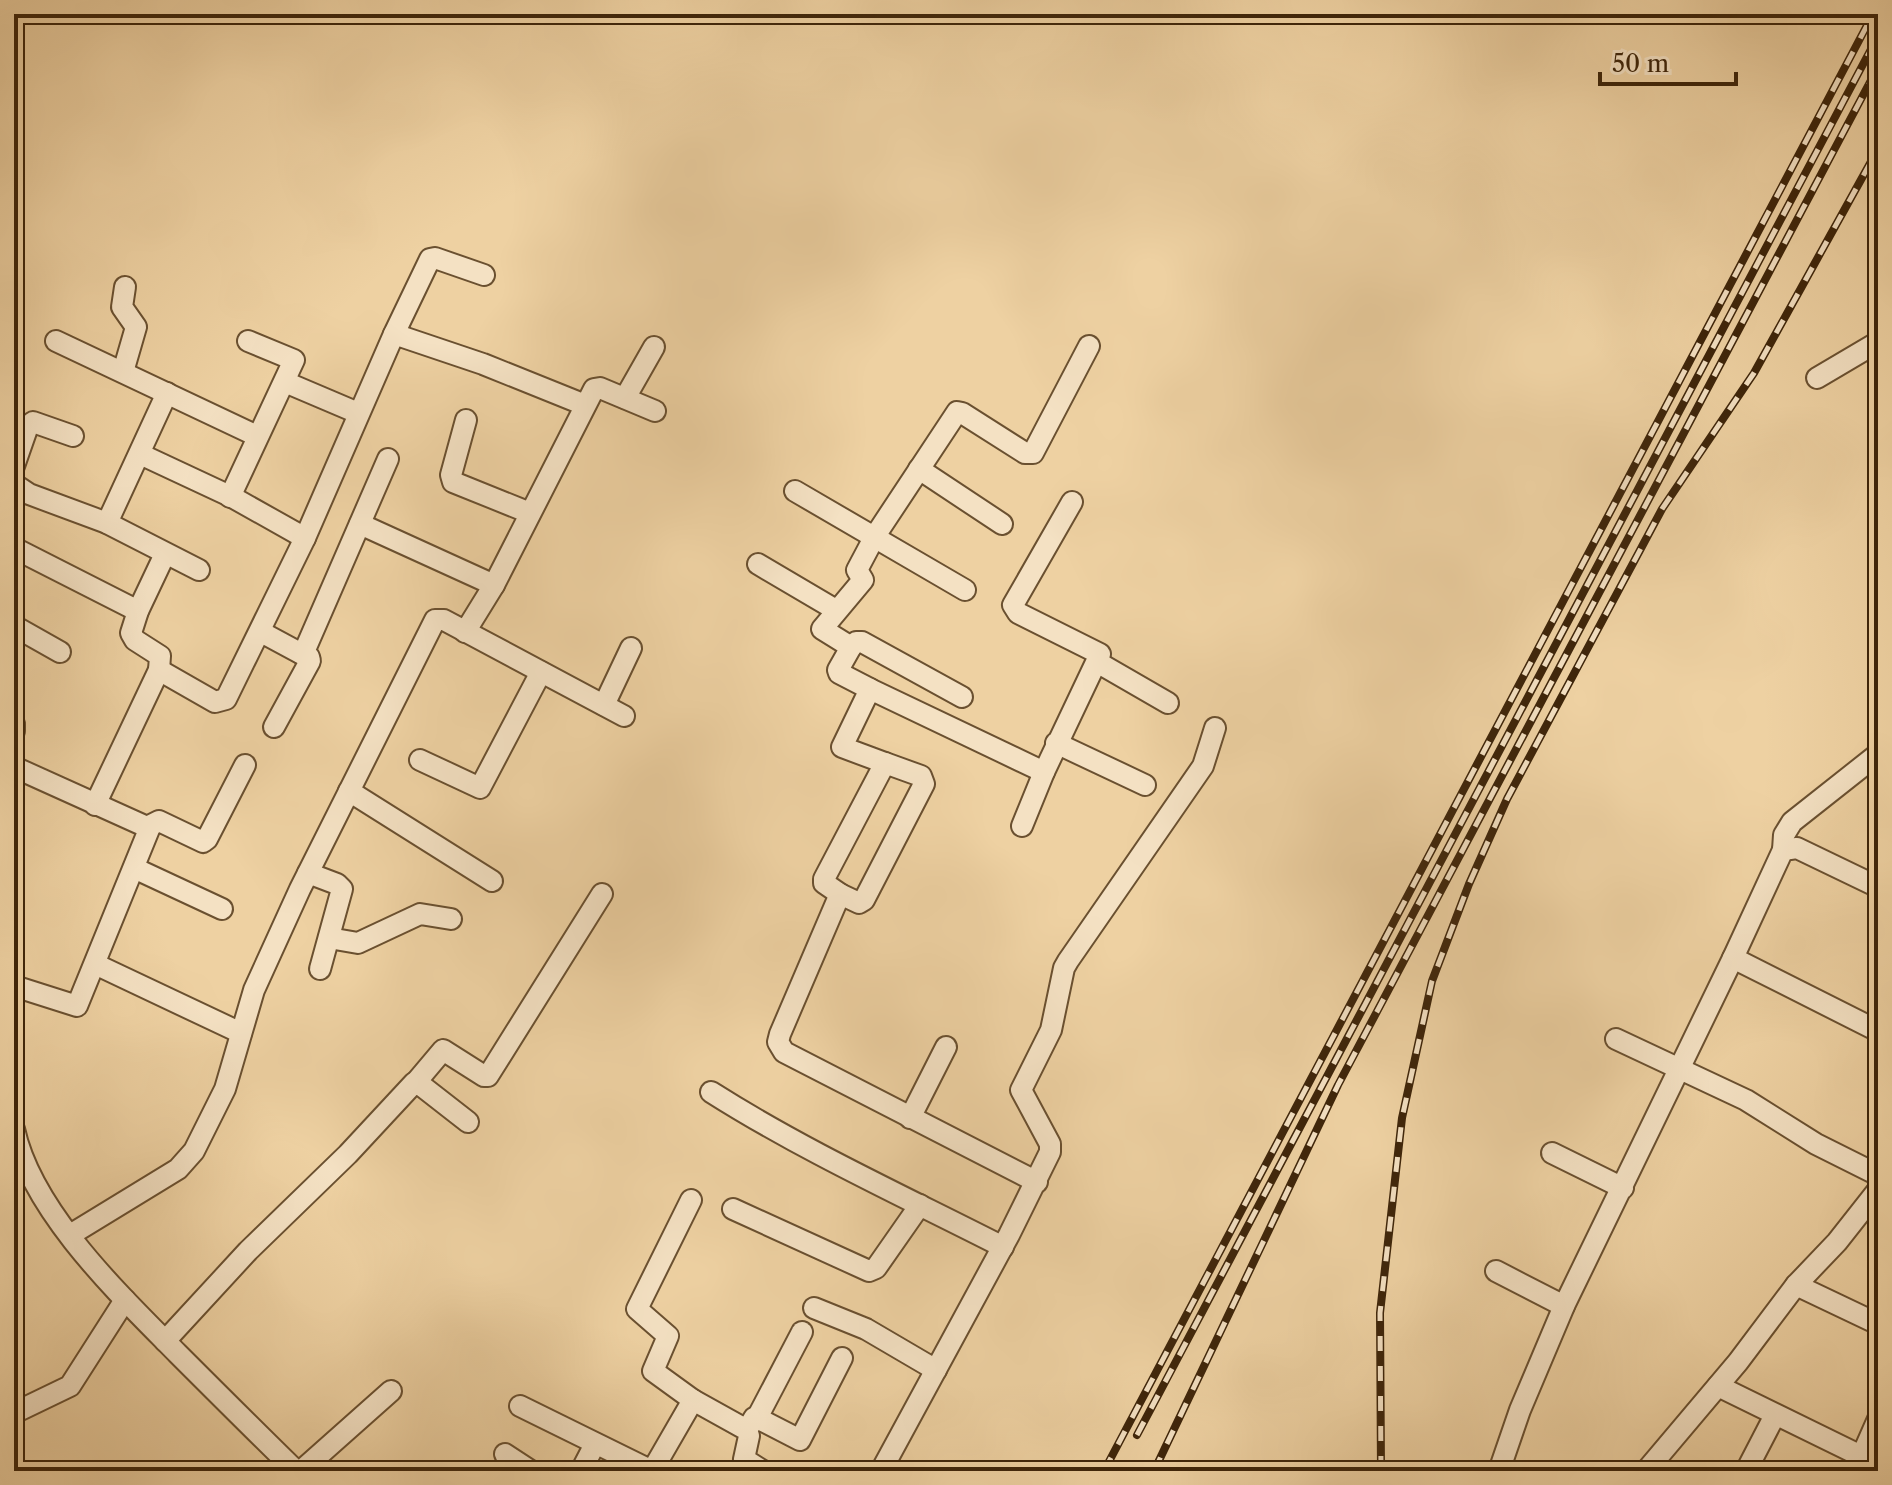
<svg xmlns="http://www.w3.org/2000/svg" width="1892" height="1485" font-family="'Libre Caslon Text',serif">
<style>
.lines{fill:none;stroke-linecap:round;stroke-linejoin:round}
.minor-casing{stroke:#6a5030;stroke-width:24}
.minor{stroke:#f4e1c3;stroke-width:20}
.rail-casing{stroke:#3e250a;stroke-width:8}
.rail{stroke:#f4e1c3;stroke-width:5;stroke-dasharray:15;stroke-linecap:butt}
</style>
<rect width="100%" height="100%" fill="#eed1a2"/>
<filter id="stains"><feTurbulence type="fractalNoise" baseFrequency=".0025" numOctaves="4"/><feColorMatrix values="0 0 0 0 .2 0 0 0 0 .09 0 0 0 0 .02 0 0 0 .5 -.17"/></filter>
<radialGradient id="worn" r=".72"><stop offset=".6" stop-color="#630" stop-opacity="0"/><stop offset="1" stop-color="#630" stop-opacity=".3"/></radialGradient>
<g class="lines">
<defs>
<g id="minor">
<path d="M394 334 430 259 435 258 484 275"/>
<path d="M56 341 257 436"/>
<path d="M123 372 136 327 122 307 125 287"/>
<path d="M1817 378 1878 342"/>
<path d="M285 382 358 413"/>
<path d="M625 398 654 347"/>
<path d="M466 420 451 475 453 482 530 513"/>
<path d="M140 454 232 497 305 538"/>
<path d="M14 466 28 426 33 422 73 436"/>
<path d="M919 469 1002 524"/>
<path d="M14 484 29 494 107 523 199 570"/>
<path d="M795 491 965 590"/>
<path d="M230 497 294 360 248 341"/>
<path d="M107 523 167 393"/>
<path d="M360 524 494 585"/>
<path d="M18 550 138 611"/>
<path d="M758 564 836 610"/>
<path d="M14 626 60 652"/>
<path d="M261 632 300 653 304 652 388 459"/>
<path d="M465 632 494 585 594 389 600 388 655 411"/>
<path d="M851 647 856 642H862L962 697"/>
<path d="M1097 662 1168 703"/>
<path d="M159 670 215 702 226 699 305 538 394 334 483 364 585 405"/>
<path d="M870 689 839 673 838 670 851 647 822 629 863 580 857 570 875 536 957 412 962 413 1025 453H1033L1089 346"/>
<path d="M604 705 631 648"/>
<path d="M14 724V731"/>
<path d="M274 727 310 661 309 657 302 654"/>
<path d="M1056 743 1145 785"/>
<path d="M420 760 480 788 541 672"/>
<path d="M885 763 921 776 924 784 864 900 859 903 840 894 780 1034 778 1042 784 1052 1037 1182"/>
<path d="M14 767 147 827 159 821 203 842 207 839 245 765"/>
<path d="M349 791 492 881"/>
<path d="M95 805 159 670 160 656 135 640 131 633 138 611 165 554"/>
<path d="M1022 826 1044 772"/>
<path d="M1783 850 1784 835 1792 822 1878 754"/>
<path d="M134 868 222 909"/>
<path d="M308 873 337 884 342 889 320 969"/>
<path d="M840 894 824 883V879L885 763 842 747 870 689 1044 772 1100 654 1018 613 1013 605 1072 502"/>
<path d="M329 938 358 943 420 914 451 919"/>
<path d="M1733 958 1878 1031"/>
<path d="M95 964 241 1033"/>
<path d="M14 986 77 1006 150 827"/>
<path d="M1616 1039 1746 1100 1816 1144 1878 1175"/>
<path d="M416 1082 443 1050 484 1076H488L602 894"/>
<path d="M711 1092C804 1151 905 1197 1003 1247"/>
<path d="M910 1118 946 1047"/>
<path d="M14 1129C32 1212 120 1295 178 1354 217 1393 256 1432 296 1471"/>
<path d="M1552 1153 1623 1188"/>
<path d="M691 1200 637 1309 668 1336 653 1371 693 1400 747 1430 749 1436 744 1459 763 1471"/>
<path d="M733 1209 869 1271 876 1268 920 1205"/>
<path d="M70 1235 178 1169 194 1151 225 1089 254 990 300 889 435 620H444L624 716"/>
<path d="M1496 1271 1564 1306"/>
<path d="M1796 1285 1878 1324"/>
<path d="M814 1308 866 1329 936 1370"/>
<path d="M165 1341 248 1251 348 1154 414 1083H418L468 1122"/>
<path d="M1718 1386 1861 1456"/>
<path d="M520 1406 652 1471 693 1400"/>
<path d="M14 1413 70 1386 125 1300"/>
<path d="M757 1418 802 1332"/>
<path d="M747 1430 754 1418H757L800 1440 842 1358"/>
<path d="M505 1454 531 1471"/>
<path d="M301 1471 391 1391"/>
<path d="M581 1471 595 1444"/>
<path d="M881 1471 1009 1235 1050 1152V1144L1021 1090 1051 1030 1064 968 1068 961 1203 766 1215 728"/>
<path d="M1499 1471 1520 1410 1564 1306 1733 958 1783 850 1797 848 1878 887"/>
<path d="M1646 1471 1738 1362 1796 1285 1837 1242 1878 1190"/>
<path d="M1746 1471 1775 1415"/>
<path d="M1855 1471 1878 1419"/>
</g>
</defs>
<use href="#minor" class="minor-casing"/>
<use href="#minor" class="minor"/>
<defs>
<g id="rail">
<path d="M1137 1435 1878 36"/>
<path d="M1104 1471 1873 14"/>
<path d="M1154 1471 1338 1085 1878 67"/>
<path d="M1381 1471 1380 1313 1402 1118 1432 981 1469 884 1507 799 1662 509 1754 373 1878 149"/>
</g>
</defs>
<use href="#rail" class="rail-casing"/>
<use href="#rail" class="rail"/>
</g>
<rect width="1892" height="1485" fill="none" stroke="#eed1a2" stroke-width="48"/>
<rect x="16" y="16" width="1860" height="1453" fill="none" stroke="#3e250a" stroke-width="4"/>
<rect x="24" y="24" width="1844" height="1437" fill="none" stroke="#3e250a" stroke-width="2"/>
<path d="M1600 72v12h136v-12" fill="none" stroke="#3e250a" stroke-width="4"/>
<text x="1612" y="72" font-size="24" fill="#3e250a" stroke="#f4e1c3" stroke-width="6" paint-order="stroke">50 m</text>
<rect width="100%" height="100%" filter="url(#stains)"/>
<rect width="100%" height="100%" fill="url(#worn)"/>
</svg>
